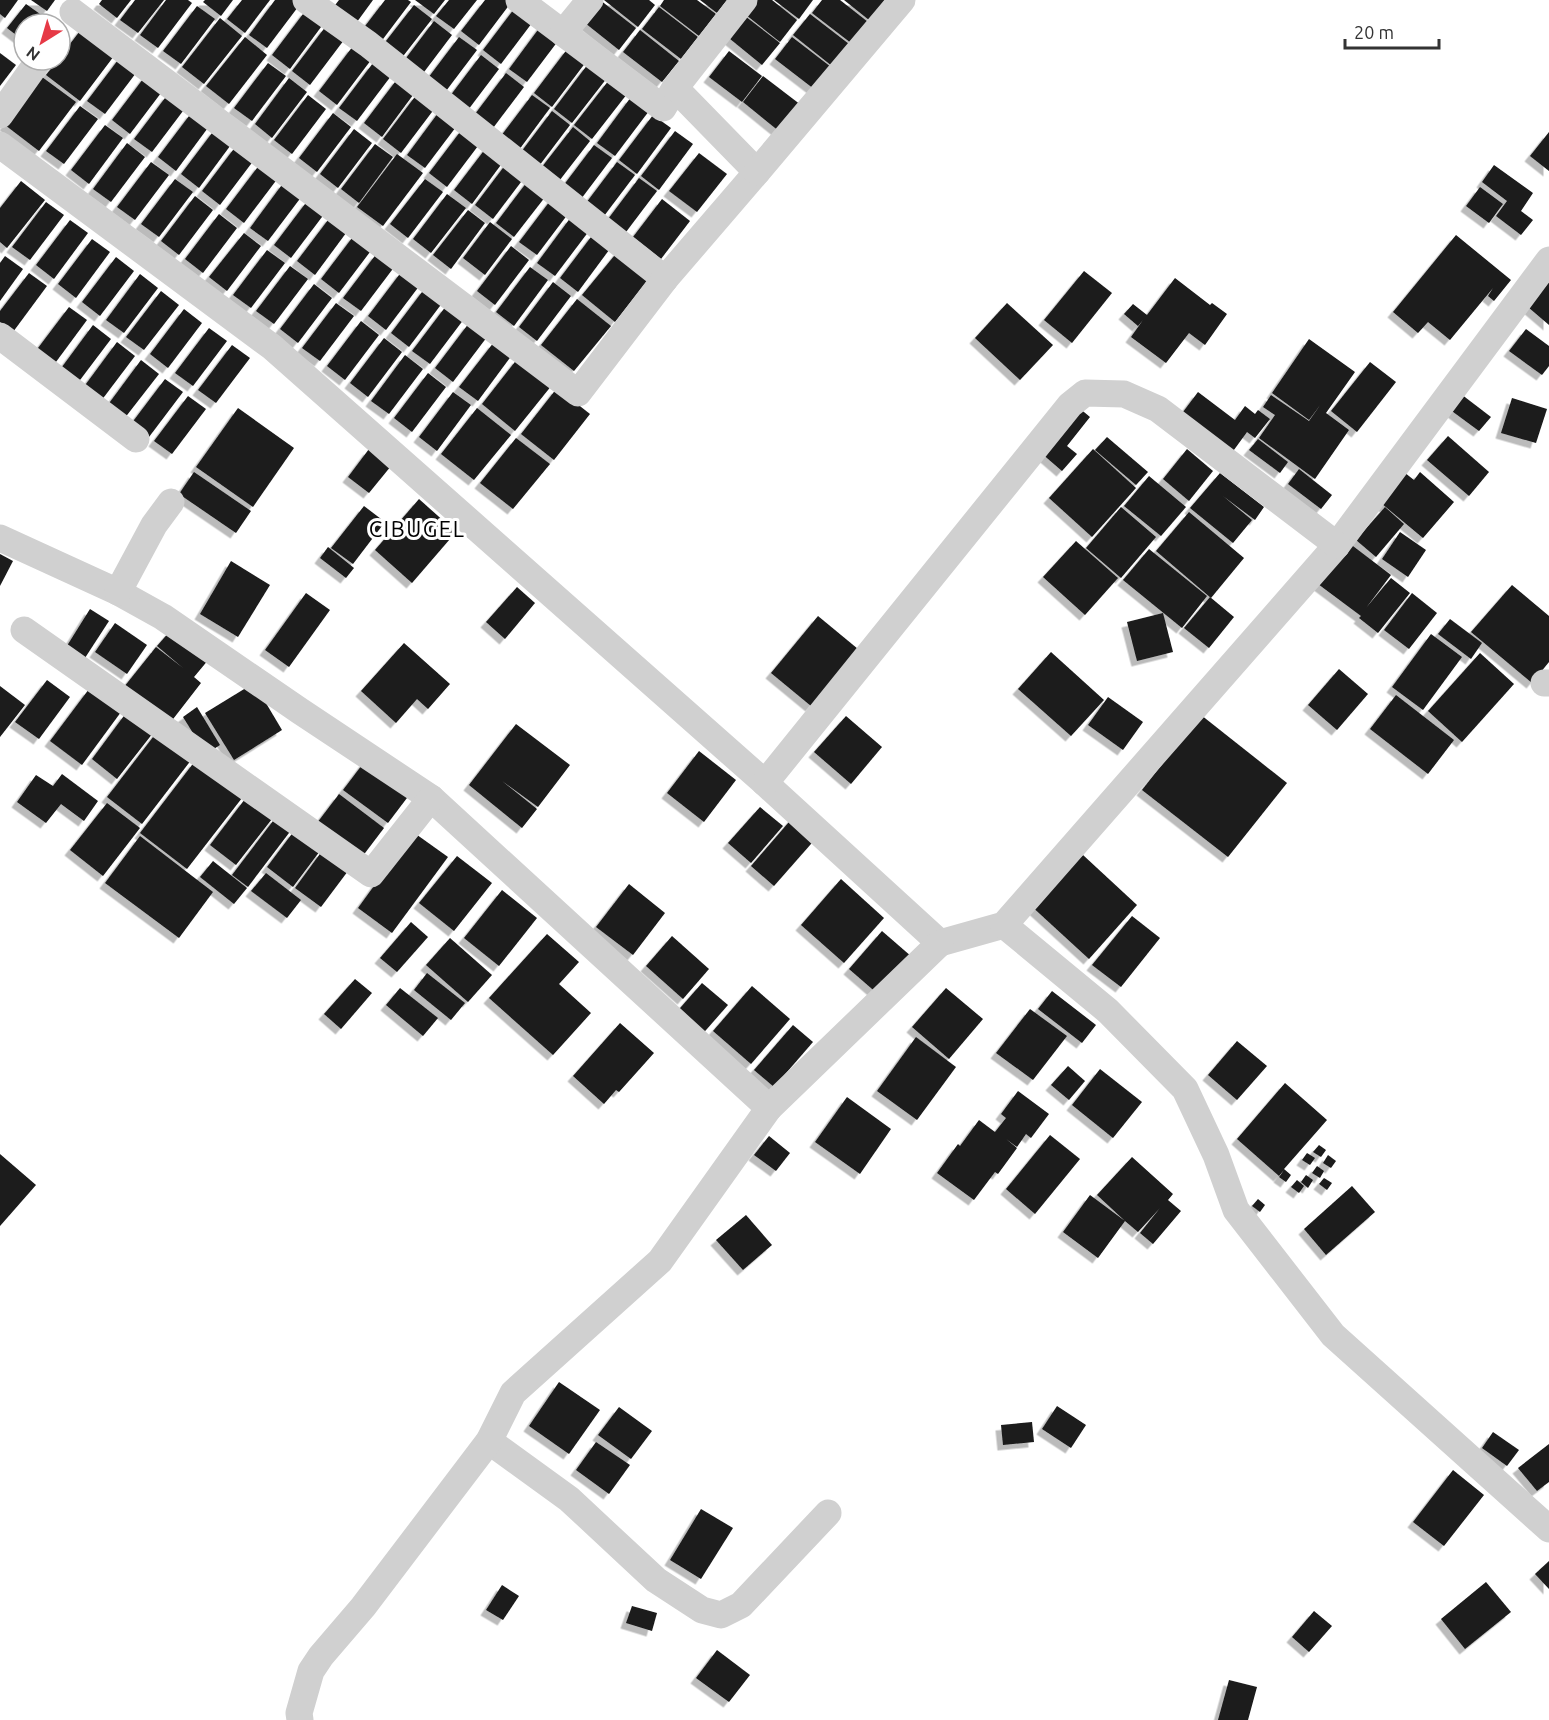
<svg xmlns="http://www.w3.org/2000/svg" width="1549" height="1720" font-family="Ubuntu,sans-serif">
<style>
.building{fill:#1a1a1a;filter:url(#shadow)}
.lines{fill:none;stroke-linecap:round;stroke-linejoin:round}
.minor{stroke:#d0d0d0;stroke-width:27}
.labels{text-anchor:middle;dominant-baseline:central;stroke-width:6;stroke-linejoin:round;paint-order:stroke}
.quarter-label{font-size:22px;letter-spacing:1.5px;fill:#000;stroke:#fff}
</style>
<defs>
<filter id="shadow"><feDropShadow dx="-5.5" dy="5.5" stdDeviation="0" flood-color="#0004"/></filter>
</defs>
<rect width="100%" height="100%" fill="#fff"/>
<g class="building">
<path d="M0 0H18L5 18 0 14Z"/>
<path d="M31 0H55L47 11Z"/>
<path d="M102 0H131L117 18 99 4Z"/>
<path d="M135 0H164L138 33 120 20Z"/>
<path d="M166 0H188L192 3 158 48 140 35Z"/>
<path d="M205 0H233L221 16 203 2Z"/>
<path d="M242 0H270L245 33 227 19Z"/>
<path d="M275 0H297L301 3 267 48 249 35Z"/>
<path d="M339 0H373L354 26 332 9Z"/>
<path d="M385 0H408L411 2 377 47 359 34Z"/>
<path d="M415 0H445L434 14Z"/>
<path d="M449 0H477L454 29 436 16Z"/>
<path d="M485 0H513L479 45 461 31Z"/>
<path d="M600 0 636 28 619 50 580 19Z"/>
<path d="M604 0H649L655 5 638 27Z"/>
<path d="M664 0H697L716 14 699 36 660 6Z"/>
<path d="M700 0H727L717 13Z"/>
<path d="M750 0H772L797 20 780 42 741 11Z"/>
<path d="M774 0H813L799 19Z"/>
<path d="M822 0H840L868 22 851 43 812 13Z"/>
<path d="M844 0H885L869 20Z"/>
<path d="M26 4 47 19 43 24H24V41L7 28Z"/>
<path d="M414 5 432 19 397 64 379 50Z"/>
<path d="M517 5 535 19 501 64 483 50Z"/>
<path d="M197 6 215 19 181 64 163 51Z"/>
<path d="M659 7 698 37 681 59 642 29Z"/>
<path d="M306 10 324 23 290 69 272 55Z"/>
<path d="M741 13 780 43 762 65 724 34Z"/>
<path d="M810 14 849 44 832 66 793 35Z"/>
<path d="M220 18 242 36 204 84 182 67Z"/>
<path d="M434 21 452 35 418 80 400 66Z"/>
<path d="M543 23 561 37 527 82 509 69Z"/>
<path d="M326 26 344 40 310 85 292 71Z"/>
<path d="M83 27 117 52 80 101 46 75 58 60H60V57Z"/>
<path d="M640 30 679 61 662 82 623 52Z"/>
<path d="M245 37 267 55 229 104 206 86Z"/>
<path d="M459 37 477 50 443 95 425 82Z"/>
<path d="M792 37 831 67 814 89 775 59Z"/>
<path d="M353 46 371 60 337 105 319 91Z"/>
<path d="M568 48 586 62 552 107 534 93Z"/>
<path d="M729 51 762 76 742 102 709 77Z"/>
<path d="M0 53 16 65 0 86Z"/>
<path d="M481 55 499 69 465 114 447 100Z"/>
<path d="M121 56 139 69 105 114 87 101Z"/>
<path d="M268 63 286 76 252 121 234 108Z"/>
<path d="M373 63 391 76 357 121 339 108Z"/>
<path d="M588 64 607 78 572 123 554 109Z"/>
<path d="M506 73 524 87 490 132 472 118Z"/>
<path d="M146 75 164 89 130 134 112 120Z"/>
<path d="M763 76 801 105 780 132 743 102Z"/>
<path d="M42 77 76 102 39 151 5 125Z"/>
<path d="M289 78 307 92 272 138 255 124Z"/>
<path d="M398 78 416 91 382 137 364 123Z"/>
<path d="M609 80 627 94 592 139 574 125Z"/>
<path d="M168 94 186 107 152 152 134 139Z"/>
<path d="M417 94 435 108 401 153 383 139Z"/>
<path d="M308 95 326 109 292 154 274 140Z"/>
<path d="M532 95 550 108 516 154 498 140Z"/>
<path d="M631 97 649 111 615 156 597 143Z"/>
<path d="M80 106 98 119 64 164 46 151Z"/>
<path d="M441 109 459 123 425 168 407 155Z"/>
<path d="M552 111 570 125 536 170 518 156Z"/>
<path d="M192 112 210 125 176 171 158 157Z"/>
<path d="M333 113 351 127 317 172 299 158Z"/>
<path d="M653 115 671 128 637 174 619 160Z"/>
<path d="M105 125 123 138 89 184 71 170Z"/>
<path d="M573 127 590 141 556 185 538 172Z"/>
<path d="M463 128 481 142 447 187 429 173Z"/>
<path d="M215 129 233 142 199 188 181 174Z"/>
<path d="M354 129 372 143 338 188 320 174Z"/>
<path d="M675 131 693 144 659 190 641 176Z"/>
<path d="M1549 132V171L1530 156Z"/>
<path d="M127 143 145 157 111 202 93 189Z"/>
<path d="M375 144 393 157 359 203 341 189Z"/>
<path d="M489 144 506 158 472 204 454 190Z"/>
<path d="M594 145 612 158 578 203 560 190Z"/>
<path d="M236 146 254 160 220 205 202 191Z"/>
<path d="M699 153 727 174 697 212 669 191Z"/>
<path d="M397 154 423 173 383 226 357 207Z"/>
<path d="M509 160 527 174 493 219 475 205Z"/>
<path d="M151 162 169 175 135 220 117 207Z"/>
<path d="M617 162 635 175 601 220 583 207Z"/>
<path d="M260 164 278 178 244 223 226 209Z"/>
<path d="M1494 165 1533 193 1521 211 1533 220 1521 235 1496 216 1507 201 1482 182Z"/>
<path d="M530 178 549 192 514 237 496 223Z"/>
<path d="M639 178 657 191 623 236 605 223Z"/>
<path d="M175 179 193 192 159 237 141 224Z"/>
<path d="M425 179 443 192 408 238 390 224Z"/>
<path d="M21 181 45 200 7 248 0 242V208Z"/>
<path d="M284 182 302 196 268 241 250 228Z"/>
<path d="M1480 187 1503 204 1489 223 1466 206Z"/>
<path d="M447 194 466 208 431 253 413 239Z"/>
<path d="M195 196 213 210 179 255 161 241Z"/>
<path d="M553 197 571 210 537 255 519 242Z"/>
<path d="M662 199 690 221 661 259 633 237Z"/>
<path d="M308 200 325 213 291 258 274 245Z"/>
<path d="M46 202 64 215 30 260 12 247Z"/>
<path d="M468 210 485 223 451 269 433 255Z"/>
<path d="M219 214 237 228 203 273 185 259Z"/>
<path d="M331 216 349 229 315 275 297 261Z"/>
<path d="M571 217 589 231 555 276 537 263Z"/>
<path d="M70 220 88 233 54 279 36 265Z"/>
<path d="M490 222 512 239 485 275 463 258Z"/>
<path d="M244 233 261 246 227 291 209 277Z"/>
<path d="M594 233 612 246 578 292 560 278Z"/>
<path d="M355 234 373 248 339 293 321 279Z"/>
<path d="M1456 235 1511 280 1494 301 1488 296 1493 288 1450 340 1428 322 1418 333 1393 312Z"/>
<path d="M92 239 110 252 76 298 58 284Z"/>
<path d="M511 246 529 260 495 305 477 291Z"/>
<path d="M267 250 285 263 251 308 233 295Z"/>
<path d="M619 250 651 276 615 322 582 295Z"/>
<path d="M377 253 395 266 361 311 343 298Z"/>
<path d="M5 256 23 269 0 301V263Z"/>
<path d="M116 257 134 271 100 316 82 302Z"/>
<path d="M290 266 308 279 274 324 256 311Z"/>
<path d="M530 267 548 280 514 326 496 312Z"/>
<path d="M402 271 420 285 386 330 368 316Z"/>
<path d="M1084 271 1112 293 1072 343 1044 320Z"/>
<path d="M29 273 47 286 13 332 0 322V311Z"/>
<path d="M140 274 158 288 124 333 106 320Z"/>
<path d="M1175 278 1210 305 1212 303 1227 314 1205 345 1189 333 1166 363 1131 337 1143 320 1138 326 1124 314 1133 304 1147 315Z"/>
<path d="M553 282 571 296 537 341 519 327Z"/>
<path d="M1549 282V325L1528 307Z"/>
<path d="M314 284 332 298 298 343 280 329Z"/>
<path d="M425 288 443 302 409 347 391 333Z"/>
<path d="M161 291 179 305 144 350 126 337Z"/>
<path d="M577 299 611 326 574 371 541 345Z"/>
<path d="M336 303 354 316 320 361 302 348Z"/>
<path d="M1007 303 1053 345 1020 380 975 338Z"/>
<path d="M446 306 464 319 430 364 412 351Z"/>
<path d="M69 307 87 320 53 366 35 352Z"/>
<path d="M184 309 202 323 168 368 150 354Z"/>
<path d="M361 321 379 335 345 380 327 366Z"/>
<path d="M469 323 487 337 453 382 435 368Z"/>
<path d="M93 325 111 339 77 384 59 371Z"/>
<path d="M209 328 227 341 193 386 175 373Z"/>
<path d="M1526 329 1549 346V366L1542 375 1509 351Z"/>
<path d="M384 338 402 352 368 397 350 383Z"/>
<path d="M1309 339 1355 372 1326 413 1349 430 1315 479 1259 438 1275 415 1263 407 1271 395 1309 421 1321 404 1309 420 1272 393Z"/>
<path d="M117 342 135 356 101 401 83 388Z"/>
<path d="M494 342 512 355 478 401 459 387Z"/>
<path d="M232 345 250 358 216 403 198 390Z"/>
<path d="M405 355 423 369 389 414 371 401Z"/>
<path d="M518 358 552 385 515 431 482 404Z"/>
<path d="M141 360 159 374 124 419 107 406Z"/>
<path d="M1370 362 1396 382 1357 432 1331 411Z"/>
<path d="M428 373 446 387 412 432 394 418Z"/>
<path d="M165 379 183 392 149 437 131 424Z"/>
<path d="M557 388 590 414 554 460 521 434Z"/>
<path d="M1457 391 1491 417 1479 431 1445 406Z"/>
<path d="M453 392 471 405 437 451 419 437Z"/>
<path d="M1198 392 1235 420 1245 406 1255 414 1258 410 1270 419 1255 438 1247 432 1231 454 1180 416Z"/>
<path d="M188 396 206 409 172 454 154 441Z"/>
<path d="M1512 398 1547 409 1536 443 1501 433Z"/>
<path d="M1078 407 1090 417 1067 446 1077 454 1062 471 1040 452Z"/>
<path d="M238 408 294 448 253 507 196 467Z"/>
<path d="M477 408 511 435 474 480 441 454Z"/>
<path d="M1448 436 1489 472 1469 496 1427 460Z"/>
<path d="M1107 437 1148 472 1136 485 1095 450Z"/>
<path d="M516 438 550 464 513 509 480 483Z"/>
<path d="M1258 439 1288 462 1280 473 1249 450Z"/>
<path d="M369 449 391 466 369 493 348 477Z"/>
<path d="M1093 449 1136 488 1092 537 1049 498Z"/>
<path d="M1187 449 1213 471 1189 501 1163 479Z"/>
<path d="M1299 469 1332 495 1321 509 1288 484Z"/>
<path d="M1400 469 1414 480 1420 472 1454 502 1423 538 1375 498Z"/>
<path d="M194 472 251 511 236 533 179 494Z"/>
<path d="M1220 473 1264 507 1255 520 1223 496 1252 520 1233 543 1190 508Z"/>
<path d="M1149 476 1186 507 1161 536 1124 506Z"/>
<path d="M419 499 456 532 412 583 375 550Z"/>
<path d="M364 506 385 522 353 564 331 548Z"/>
<path d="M1121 507 1156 537 1121 578 1086 548Z"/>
<path d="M1385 507 1404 524 1376 557 1356 540Z"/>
<path d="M1189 512 1244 558 1211 598 1156 551Z"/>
<path d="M1400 532 1426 550 1408 577 1382 559Z"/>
<path d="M1345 540 1391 575 1366 608 1391 578 1410 593 1378 633 1359 618 1361 616 1314 581Z"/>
<path d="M1076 541 1118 578 1085 615 1043 577Z"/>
<path d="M328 547 354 568 346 578 320 558Z"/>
<path d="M1149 549 1207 596 1182 628 1123 580Z"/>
<path d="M0 554 13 561 0 586Z"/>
<path d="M231 561 270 585 238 637 200 614Z"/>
<path d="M1512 585 1549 616V662L1532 683 1471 632Z"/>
<path d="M517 587 535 603 505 639 486 622Z"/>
<path d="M306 593 330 610 289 667 265 650Z"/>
<path d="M1412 593 1437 613 1409 649 1384 630Z"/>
<path d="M1210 597 1234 617 1209 648 1184 628Z"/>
<path d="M90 609 109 621 83 661 65 649Z"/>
<path d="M1163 613 1173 652 1137 661 1127 622Z"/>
<path d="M818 616 858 649 811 706 771 673Z"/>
<path d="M1450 619 1482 643 1471 659 1438 634Z"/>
<path d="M115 623 147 645 127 674 95 652Z"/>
<path d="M171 630 209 659 194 677 201 683 170 723 124 687 156 647 183 668 157 646Z"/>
<path d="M1431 634 1462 657 1423 710 1392 687Z"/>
<path d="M404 643 450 684 428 709 417 699 396 723 361 691Z"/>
<path d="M1051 652 1104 700 1071 736 1018 689Z"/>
<path d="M1480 653 1514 684 1462 742 1428 711Z"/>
<path d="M1339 669 1368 694 1337 730 1308 705Z"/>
<path d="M47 680 70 697 39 739 15 722Z"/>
<path d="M254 683 282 730 234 760 205 713Z"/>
<path d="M0 686 25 705 0 737Z"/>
<path d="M89 689 121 712 82 765 50 741Z"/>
<path d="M1396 695 1454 740 1428 774 1370 729Z"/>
<path d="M1108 697 1143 722 1123 750 1088 725Z"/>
<path d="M197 707 220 745 206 754 183 717Z"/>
<path d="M126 713 153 733 117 779 92 759Z"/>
<path d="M1201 715 1287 783 1228 857 1142 790Z"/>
<path d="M846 716 882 747 851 784 814 752Z"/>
<path d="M516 724 570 765 538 807 502 781 537 809 522 828 469 785Z"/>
<path d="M160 728 195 755 142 824 107 797Z"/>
<path d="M699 751 736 780 704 822 667 793Z"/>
<path d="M195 761 242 798 187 869 140 833Z"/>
<path d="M365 761 410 794 388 823 343 790Z"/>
<path d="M62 774 98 801 84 821 61 804 46 823 17 802 36 775 53 786Z"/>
<path d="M339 794 384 828 362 857 317 823Z"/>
<path d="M245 799 272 819 236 865 210 845Z"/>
<path d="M107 803 140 828 103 876 70 850Z"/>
<path d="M760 807 783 826 751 863 728 843Z"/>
<path d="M795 815 818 836 774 886 751 866Z"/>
<path d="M276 817 292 829 248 887 232 875Z"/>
<path d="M294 831 320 851 293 887 267 867Z"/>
<path d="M413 832 448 857 392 933 358 908Z"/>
<path d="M140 836 213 892 179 938 105 883Z"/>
<path d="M322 851 348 871 321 907 295 888Z"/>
<path d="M1083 855 1137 905 1089 959 1028 903Z"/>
<path d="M457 856 492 883 454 931 419 903Z"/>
<path d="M213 861 247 888 234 904 200 877Z"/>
<path d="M266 873 301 900 287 918 251 891Z"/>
<path d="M841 879 884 918 844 963 801 925Z"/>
<path d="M629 884 665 913 633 955 596 927Z"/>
<path d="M502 890 537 918 499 966 464 938Z"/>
<path d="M1132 916 1160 938 1121 987 1092 965Z"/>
<path d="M411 922 428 937 397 972 380 958Z"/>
<path d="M882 931 912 957 879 995 849 969Z"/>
<path d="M547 934 579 962 559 984 591 1013 553 1055 489 998Z"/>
<path d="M672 936 709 969 683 999 646 966Z"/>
<path d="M450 938 492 975 468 1002 426 965Z"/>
<path d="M427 973 465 1003 451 1020 414 990Z"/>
<path d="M355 979 372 993 341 1029 324 1014Z"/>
<path d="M702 983 728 1005 699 1038 674 1015Z"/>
<path d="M752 986 790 1019 751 1064 713 1031Z"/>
<path d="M400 988 438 1018 423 1036 386 1005Z"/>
<path d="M946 988 983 1019 949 1059 912 1027Z"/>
<path d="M1052 991 1096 1025 1082 1043 1038 1009Z"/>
<path d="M1030 1009 1067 1036 1033 1080 996 1053Z"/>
<path d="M620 1023 654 1053 619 1092 616 1090 604 1104 573 1076Z"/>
<path d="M793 1025 813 1042 774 1087 754 1070Z"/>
<path d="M916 1037 956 1067 917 1120 877 1091Z"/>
<path d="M1237 1041 1267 1066 1237 1100 1208 1075Z"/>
<path d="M1068 1066 1085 1081 1069 1100 1051 1085Z"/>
<path d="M1100 1069 1142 1102 1113 1138 1072 1105Z"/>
<path d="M1285 1083 1327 1120 1284 1169 1291 1175 1286 1182 1279 1177 1284 1170 1279 1176 1237 1139Z"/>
<path d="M1018 1091 1049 1114 1031 1138 1026 1134 1017 1147 1006 1139 1017 1148 998 1174 995 1172 974 1200 937 1173 958 1144 960 1146 979 1120 995 1132 1006 1118 1001 1114Z"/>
<path d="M847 1097 891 1129 860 1174 815 1142Z"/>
<path d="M1050 1135 1080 1159 1035 1214 1006 1189Z"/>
<path d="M769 1136 790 1153 776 1171 754 1155Z"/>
<path d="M1319 1145 1326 1150 1321 1157 1313 1152Z"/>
<path d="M1307 1153 1315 1158 1310 1165 1302 1160Z"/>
<path d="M0 1154 36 1185 0 1226Z"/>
<path d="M1328 1155 1336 1161 1331 1168 1323 1163Z"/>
<path d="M1132 1157 1173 1194 1168 1200 1181 1211 1153 1244 1140 1233 1160 1208 1138 1232 1125 1221 1098 1258 1063 1232 1090 1195 1125 1221 1097 1195Z"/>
<path d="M1317 1166 1324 1171 1320 1178 1312 1173Z"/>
<path d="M1306 1175 1313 1180 1308 1188 1301 1182Z"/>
<path d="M1324 1178 1332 1183 1327 1190 1319 1184Z"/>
<path d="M1297 1180 1304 1186 1299 1193 1291 1187Z"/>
<path d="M1352 1186 1375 1212 1326 1255 1304 1229Z"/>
<path d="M1258 1199 1265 1205 1260 1212 1252 1206Z"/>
<path d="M746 1215 772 1245 743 1270 716 1240Z"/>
<path d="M559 1382 600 1410 569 1454 529 1426Z"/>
<path d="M1057 1406 1086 1425 1071 1448 1042 1429Z"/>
<path d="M619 1407 652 1431 631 1459 598 1435Z"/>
<path d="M1032 1422 1034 1442 1003 1445 1001 1425Z"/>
<path d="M1493 1432 1519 1450 1507 1466 1482 1448Z"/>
<path d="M596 1442 630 1465 609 1494 576 1470Z"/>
<path d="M1549 1444V1482L1537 1491 1518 1468Z"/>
<path d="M1453 1470 1484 1495 1444 1546 1413 1522Z"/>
<path d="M701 1509 733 1528 701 1579 670 1560Z"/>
<path d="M1549 1561V1589L1535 1574Z"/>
<path d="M1486 1582 1511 1612 1465 1649 1441 1619Z"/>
<path d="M502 1585 519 1596 503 1620 486 1610Z"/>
<path d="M632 1606 657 1613 652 1631 626 1623Z"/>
<path d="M1314 1611 1332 1626 1309 1652 1292 1637Z"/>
<path d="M717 1650 750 1675 729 1702 696 1678Z"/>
<path d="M1229 1680 1257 1687 1248 1720H1218Z"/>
</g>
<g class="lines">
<g class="minor">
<path d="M306 0 368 44 665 279"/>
<path d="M73 12 578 393 665 279 757 172 675 88 663 108 519 0"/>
<path d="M563 33 590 0"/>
<path d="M675 88 744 0"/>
<path d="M0 115 39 60"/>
<path d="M0 145 272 347 765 783 940 943 1004 925 1337 545 1549 260"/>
<path d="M757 172 902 0"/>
<path d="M0 336 136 439"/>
<path d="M0 538 118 592 163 617 300 711 431 798 769 1108"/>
<path d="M118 592 154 525 171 502"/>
<path d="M24 630 371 874 431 798"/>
<path d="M1544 683H1549"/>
<path d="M765 783 1070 405 1085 393 1124 394 1158 409 1337 545"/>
<path d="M1004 925 1108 1011 1185 1089 1216 1155 1236 1210 1333 1335 1549 1529"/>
<path d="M489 1441 569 1499 656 1580 702 1610 721 1615 741 1605 828 1513"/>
<path d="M300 1720 299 1713 311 1671 321 1656 363 1607 489 1441 513 1393 660 1261 769 1108 940 943"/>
</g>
</g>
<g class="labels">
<g class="quarter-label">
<text x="417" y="528">CIBUGEL</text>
</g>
</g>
<g transform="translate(42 42) rotate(217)"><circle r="28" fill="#ffffff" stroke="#adadad" stroke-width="1.5"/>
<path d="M0-4.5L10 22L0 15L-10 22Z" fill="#e63946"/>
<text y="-9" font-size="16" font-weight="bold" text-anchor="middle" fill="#333333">N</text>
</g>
<path d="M1345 39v9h94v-9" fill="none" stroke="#333333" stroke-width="3"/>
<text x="1354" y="39" font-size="18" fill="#333333" stroke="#ffffff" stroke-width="4.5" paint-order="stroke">20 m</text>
</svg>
